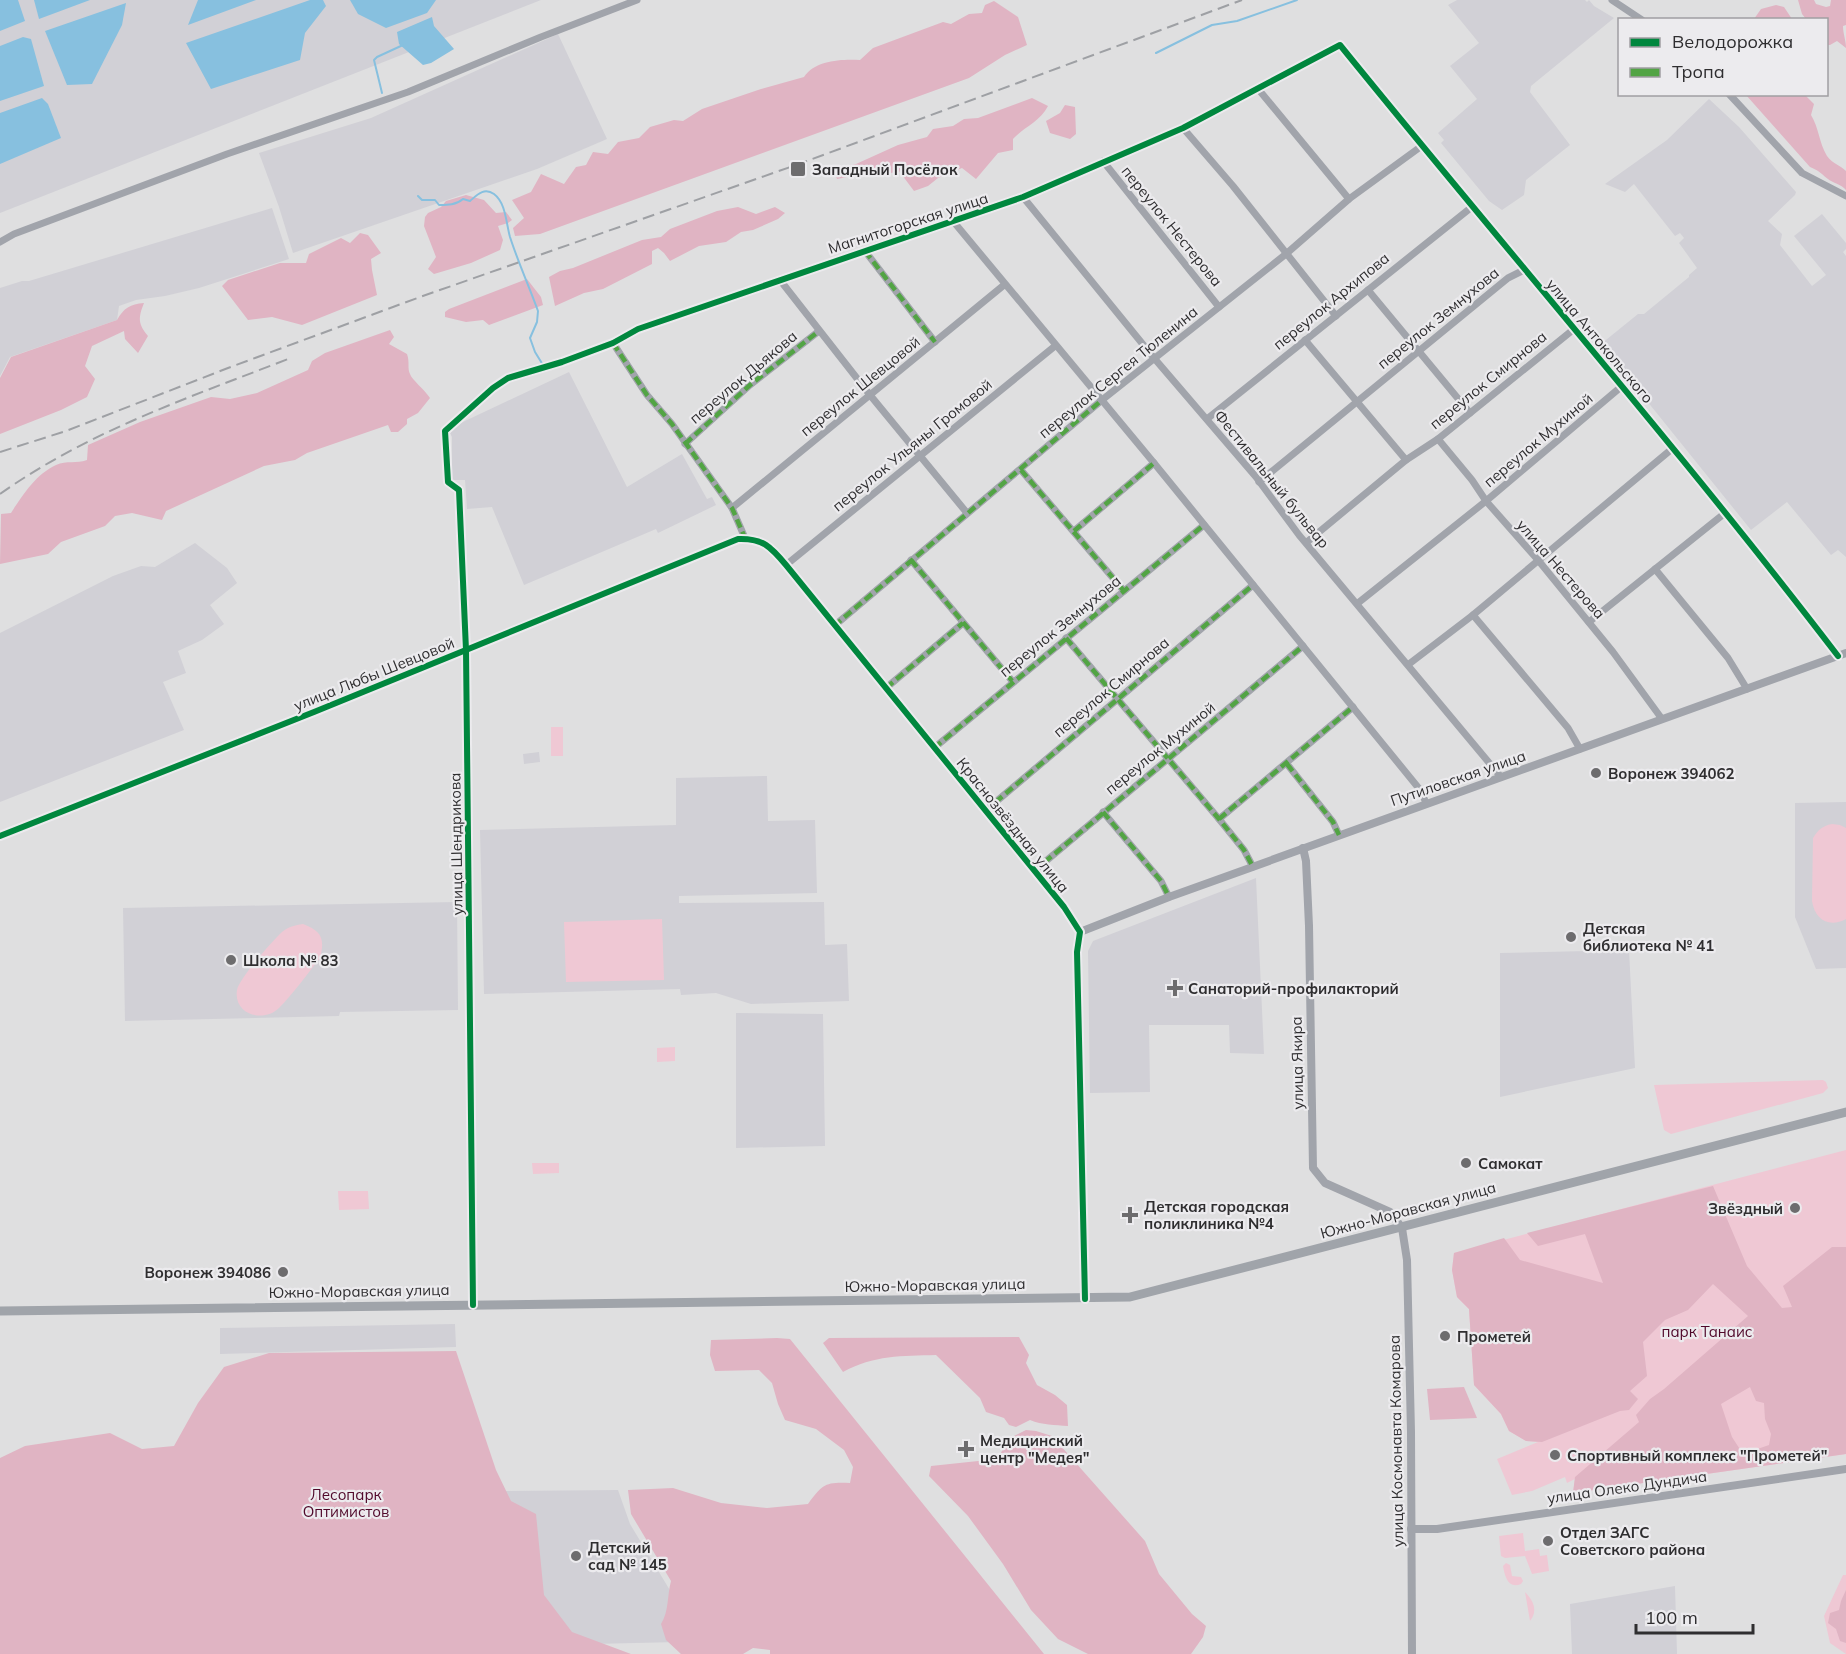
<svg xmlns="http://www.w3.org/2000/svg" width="1846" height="1654" font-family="Mulish,sans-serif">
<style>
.built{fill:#d1d0d6}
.green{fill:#efc8d4}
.forest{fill:#e0b4c3;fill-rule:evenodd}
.water{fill:#87c0df}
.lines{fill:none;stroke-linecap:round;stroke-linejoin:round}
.stream{stroke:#87c0df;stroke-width:2}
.minor{stroke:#a1a4ab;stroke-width:7}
.tertiary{stroke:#a1a4ab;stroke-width:8}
.secondary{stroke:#a0a4aa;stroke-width:9}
.rail{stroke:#9ea0a4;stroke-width:2;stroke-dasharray:12 6;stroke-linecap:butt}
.quiet{stroke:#52a444;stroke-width:4.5;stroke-dasharray:9 4.5;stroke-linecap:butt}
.cycleway-casing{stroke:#ecebee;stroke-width:10}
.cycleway{stroke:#00873e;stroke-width:6}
.poi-dot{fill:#6d6c6e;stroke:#ecebee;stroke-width:2}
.labels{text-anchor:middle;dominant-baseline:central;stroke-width:4.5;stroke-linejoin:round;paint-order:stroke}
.poi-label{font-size:15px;font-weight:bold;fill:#2f2e30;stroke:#ecebee;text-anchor:start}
.street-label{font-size:15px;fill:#2f2e30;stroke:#ecebee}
.park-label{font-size:15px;fill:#50082a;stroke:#ecebee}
</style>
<rect width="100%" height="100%" fill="#dfdfe0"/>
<g class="built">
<path d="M0 0H541L0 213Z"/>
<path d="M1457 0H1585L1587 2 1589 0 1594 6 1614 18 1531 86 1530 92 1570 145 1526 180 1524 195 1502 210 1489 201 1441 143 1444 140 1438 133 1477 99 1450 66 1479 43 1448 5Z"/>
<path d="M558 34 607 139 537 169 293 253 279 207 259 153 371 118Z"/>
<path d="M1709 99 1739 127 1796 192 1795 195 1768 221 1782 234 1780 245 1812 286 1826 275 1794 236 1822 214 1846 243V249L1843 252 1846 256V557L1838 550 1831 555 1787 502 1751 530 1601 344 1638 314H1644L1689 277V275L1697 268 1679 243 1684 238 1680 233 1675 236 1634 184 1625 192 1605 184 1667 140Z"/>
<path d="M272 208 289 259 199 288 165 296 136 300 119 306 117 320 10 357 0 376V288L22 281H29Z"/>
<path d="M569 372 627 487 682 454 707 499 712 497 716 505 658 533 656 529 524 585 492 507 467 509 465 480H452V437L448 429Z"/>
<path d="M195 543 227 568 237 583 210 605 224 624 202 640 178 651 186 673 163 682 184 730 0 802V633L113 576 141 566 155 567Z"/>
<path d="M539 752 540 762 524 764 523 754Z"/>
<path d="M767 776 768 821 815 820 817 893 679 896V903L824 902 825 945 847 944 849 1001 751 1004 716 993 681 995 680 989 484 994 480 830 676 825V778Z"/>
<path d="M1846 802V968L1816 969 1795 917V803Z"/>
<path d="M1256 878 1264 1054 1230 1053 1229 1025H1149L1150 1092 1090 1093 1088 951 1093 941Z"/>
<path d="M457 902 458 1010 340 1012 339 1016 125 1021 123 908Z"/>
<path d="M1629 950 1635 1068 1500 1097V953Z"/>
<path d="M736 1013 823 1014 825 1146 736 1148Z"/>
<path d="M455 1324 456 1347 220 1354V1328Z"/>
<path d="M618 1490 630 1524 674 1597 678 1642 550 1645 497 1491Z"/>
<path d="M1675 1586 1677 1654H1572L1570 1604Z"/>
</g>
<g class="green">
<rect x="551" y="727" width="12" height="29"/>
<path d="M1832 824 1840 825 1846 828V919C1829 928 1815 920 1812 901L1813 838C1818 830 1822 826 1832 824Z"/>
<path d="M662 919 664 980 566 982 564 922Z"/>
<path d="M303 924C322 931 325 939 320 958 307 974 294 993 279 1008 264 1023 233 1015 237 990 239 979 272 941 282 932 288 927 295 925 303 924Z"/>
<path d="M675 1047V1061L657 1062V1048Z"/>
<path d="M1823 1080 1826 1082 1828 1088 1823 1093 1671 1134 1664 1130 1654 1085Z"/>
<path d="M1846 1150V1454L1573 1493 1575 1479 1567 1483 1565 1477 1532 1491 1512 1495 1497 1459 1538 1442 1526 1441 1509 1431 1501 1414 1474 1385 1469 1309 1457 1297 1452 1270 1454 1253Z"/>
<path d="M532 1163H559V1173L533 1174Z"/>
<path d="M338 1191H368L369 1209 339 1210Z"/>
<path d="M1523 1533 1525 1551 1539 1549 1540 1556 1547 1555 1549 1571 1532 1574 1525 1556 1505 1558 1501 1556 1499 1536Z"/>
<path d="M1506 1563 1510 1565 1512 1576 1521 1577 1523 1581 1521 1584C1508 1589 1505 1577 1503 1566Z"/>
<path d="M1843 1575H1846V1654L1830 1643 1824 1616Z"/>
<path d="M1525 1592C1534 1601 1538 1611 1530 1621Z"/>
</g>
<g class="forest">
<path d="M1798 0H1814L1816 4 1826 7 1830 6 1831 0H1846V25L1843 26C1843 34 1846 40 1846 48L1837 41 1830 45H1827L1826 20 1806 19 1802 14Z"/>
<path d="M994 1 1018 17 1027 45 1005 55 969 78 540 234 515 236 513 228 524 218 512 200 531 192 541 174 564 184 576 167 586 165 593 152 608 154 618 142 639 138 650 127 674 120 683 121 702 109 761 89 804 77C815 60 842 59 860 60L873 48 943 22 951 24 969 14 982 13 985 5Z"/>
<path d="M1776 5 1784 7 1792 19H1754L1761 9Z"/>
<path d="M1746 95H1805L1814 104 1811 115C1819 128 1819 143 1827 156 1833 164 1840 165 1846 171V190C1841 185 1839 185 1833 182 1823 177 1823 172 1810 167Z"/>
<path d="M1032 98 1048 106C1040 122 1025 126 1013 139V150L998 153 976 179 962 168 938 178 928 186 914 191 899 171 875 177 868 173 837 179 835 172 843 167 856 164 898 145 927 137 933 129 953 126 964 119 978 118Z"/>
<path d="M1065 105 1075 107 1076 134 1070 139 1050 133 1046 121 1060 113Z"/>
<path d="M466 195 484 200 496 213 506 212 512 220 508 223 498 226 503 240 500 250 471 263 434 274 428 269 436 257 424 226 425 217 428 213 441 207 446 201Z"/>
<path d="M738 207 756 214 775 207 785 213 778 219 753 230 741 232 726 242 699 246 670 261 664 253 658 248 652 251V264L603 289 584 293 555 306 549 277 560 271 573 268 642 240 661 237 670 229 717 211Z"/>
<path d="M360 233 368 235 381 253 371 259 372 270 377 295 302 325 272 317 248 320 222 286 228 280 280 263H306L309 254 341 238 350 243Z"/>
<path d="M527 279 541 297 543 305 489 325 483 320 466 322 445 317V312L449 309Z"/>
<path d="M144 303C138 318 138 324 148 336L138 353 125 339 124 331 92 346 85 366 95 379 87 397 61 410 0 434V378L11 357 117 320C124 308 130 304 144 303Z"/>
<path d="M390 330 394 337 389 344 407 354C410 362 407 368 410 374 412 380 424 389 430 398L418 413 407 419V424L398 432H391L388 425 307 453 295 460 264 466 166 511 162 520 132 513 115 516 105 526 61 542 48 554 0 564 1 514 11 513C22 496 36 474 56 465 67 460 76 464 87 460L88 445 140 422 211 397 230 399 257 393 308 370 312 361 325 353Z"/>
<path d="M1713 1186 1747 1266 1782 1308 1792 1307 1783 1286 1832 1247H1846V1454L1573 1493 1575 1477 1639 1422 1636 1415 1650 1399 1664 1389 1748 1316 1713 1284 1688 1310 1665 1320 1643 1342 1647 1376 1630 1391 1638 1399 1629 1410 1620 1411 1542 1442 1526 1441 1509 1431 1501 1414 1474 1385 1469 1309 1457 1297 1452 1270 1454 1253 1504 1238 1520 1260 1603 1283 1585 1234 1538 1246 1527 1233ZM1750 1387 1756 1401 1764 1403 1765 1419 1771 1434 1769 1445 1743 1454 1732 1437 1721 1404Z"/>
<path d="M1019 1337 1029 1355 1026 1363 1037 1385 1055 1395 1067 1405 1068 1426C1055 1425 1042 1425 1030 1420L1016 1427 1009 1425 1004 1418 986 1412 980 1398 936 1355C902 1356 874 1355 843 1372L823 1343 829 1338Z"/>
<path d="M777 1338 790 1339 1044 1654H770V1650L753 1648 743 1654H681L666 1640 661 1624C669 1611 667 1596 671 1581L631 1514 628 1490 673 1488 721 1503 767 1508 808 1504C823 1484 825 1482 850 1483L853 1467 844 1450 816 1429 785 1420 778 1404 772 1383 759 1370 715 1371 710 1355 711 1340Z"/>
<path d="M456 1351 496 1470 511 1501 536 1514 544 1595 572 1632 631 1654H0V1458L25 1446 110 1433 142 1449 174 1446 198 1403 224 1367 269 1353Z"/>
<path d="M1464 1387 1477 1418 1430 1420 1427 1389Z"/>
<path d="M1026 1430 1036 1431 1052 1436 1145 1541 1159 1574 1192 1614 1206 1626 1203 1637 1191 1654H1088L1058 1639 1031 1610 1003 1564 968 1516 929 1476 931 1466 997 1459 1010 1438Z"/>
<path d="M1846 1590V1643L1840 1641 1836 1629 1828 1623 1830 1613 1839 1610 1841 1601Z"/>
</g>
<g class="water">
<path d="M0 0H18L25 21 0 31Z"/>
<path d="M34 0H90L39 19Z"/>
<path d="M198 0H256L188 25Z"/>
<path d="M310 0H323L326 6 305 33 300 60 211 89 186 43Z"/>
<path d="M350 0H436L427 13 386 28 358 14Z"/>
<path d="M126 3 122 25 92 84 67 85 45 31Z"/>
<path d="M432 17 434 26 454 49 431 63 423 65 399 44 397 32Z"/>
<path d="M23 37 31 39 44 86 0 101V46Z"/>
<path d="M42 98 48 104 61 138 0 164V113Z"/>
</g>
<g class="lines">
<g class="stream">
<path d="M1156 53 1212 25 1237 21 1297 0"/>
<path d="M382 93 374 60 377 57 403 45"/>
<path d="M418 196 422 200H435L439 205C448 205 456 205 463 199L470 201C477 195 484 187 494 194 506 203 506 223 510 237 518 262 529 286 538 311L537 322 530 338 535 352 543 365"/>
</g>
<g class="minor">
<path d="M1612 0 1642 20"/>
<path d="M1259 90 1349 199"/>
<path d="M1729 94 1802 173 1846 196"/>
<path d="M1183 128 1233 186 1336 316"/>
<path d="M1103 161 1219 307"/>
<path d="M1023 197 1154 358 1256 477 1299 535 1501 777"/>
<path d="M953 221 1154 463 1421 791 1426 803"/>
<path d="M0 242 14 234 227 154 408 92 541 37 637 0"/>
<path d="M865 251 935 342"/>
<path d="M780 280 870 395 967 513"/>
<path d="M1368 290 1470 413"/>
<path d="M1305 340 1406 460"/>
<path d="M613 343 647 395 672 424 732 508 745 538"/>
<path d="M1207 419 1473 206"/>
<path d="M1438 439 1472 480 1486 501 1538 560 1613 652 1662 719"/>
<path d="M685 444 750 385 819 331"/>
<path d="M1021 470 1124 591"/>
<path d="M1259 482 1508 278 1524 270"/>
<path d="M732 508 1004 285"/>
<path d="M1074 531 1154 463"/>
<path d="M1307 542 1406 460 1438 439 1574 329"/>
<path d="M911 560 1013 682"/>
<path d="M786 565 1055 346"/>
<path d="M1655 569 1728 658 1747 689"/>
<path d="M1358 603 1486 501 1622 386"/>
<path d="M1473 615 1568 728 1580 749"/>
<path d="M1589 622 1725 513"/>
<path d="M834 626 1102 400 1286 254 1349 199 1423 145"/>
<path d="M1066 638 1219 819 1244 850 1253 867"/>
<path d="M466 650 459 490 448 482 445 431 493 388 508 378 562 362 613 343 638 329 1023 197 1183 128 1340 45C1505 249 1678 447 1838 656"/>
<path d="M1409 664 1473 615 1673 448"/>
<path d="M886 688 963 623"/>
<path d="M934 748 1204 525"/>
<path d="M1287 764 1333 822 1339 835"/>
<path d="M985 811 1253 585"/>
<path d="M1103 812 1161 881 1169 897"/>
<path d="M1219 819 1353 707"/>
<path d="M1034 871 1303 646"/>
</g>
<g class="tertiary">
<path d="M466 650 473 1305"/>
<path d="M0 836 314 712 738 539C763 538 771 547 786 565L1064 907 1080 932 1077 952 1085 1299"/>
<path d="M1303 848 1306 861 1309 926 1313 1168 1325 1183 1390 1212 1402 1228 1407 1260 1411 1432 1412 1654"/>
<path d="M1080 932 1169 897 1846 653"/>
<path d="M1411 1529H1437L1846 1469"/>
</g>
<path class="secondary" d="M0 1311 1130 1297 1846 1112"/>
<g class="rail">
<path d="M0 452 66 431 228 368 420 297 796 165 1242 0"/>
<path d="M0 494C89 431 188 398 288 359"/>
</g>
<g class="quiet">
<path d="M865 251 935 342"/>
<path d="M613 343 647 395 672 424 732 508 745 538"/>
<path d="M685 444 750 385 819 331"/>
<path d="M1021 470 1124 591"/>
<path d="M1074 531 1154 463"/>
<path d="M911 560 1013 682"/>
<path d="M834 626 1102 400"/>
<path d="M1066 638 1219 819 1244 850 1253 867"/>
<path d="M886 688 963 623"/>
<path d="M934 748 1204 525"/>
<path d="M1287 764 1333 822 1339 835"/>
<path d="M985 811 1253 585"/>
<path d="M1103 812 1161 881 1169 897"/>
<path d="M1219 819 1353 707"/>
<path d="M1034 871 1303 646"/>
</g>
<defs>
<g id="cycleway">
<path d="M0 836 314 712 738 539C763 538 771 547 786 565L1064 907 1080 932 1077 952 1085 1299"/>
<path d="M473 1305 466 650 459 490 448 482 445 431 493 388 508 378 562 362 613 343 638 329 1023 197 1183 128 1340 45C1505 249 1678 447 1838 656"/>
</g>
</defs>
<use href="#cycleway" class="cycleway-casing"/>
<use href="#cycleway" class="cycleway"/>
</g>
<g class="poi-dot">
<rect x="790" y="161" width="16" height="16" rx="3"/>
<circle cx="1596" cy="773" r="6"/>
<circle cx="1571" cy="937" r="6"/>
<circle cx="231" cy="960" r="6"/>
<path d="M1172 979h6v6h6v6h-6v6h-6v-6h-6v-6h6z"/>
<circle cx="1466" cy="1163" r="6"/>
<circle cx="1795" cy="1208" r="6"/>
<path d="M1127 1206h6v6h6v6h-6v6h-6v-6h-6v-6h6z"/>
<circle cx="283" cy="1272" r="6"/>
<circle cx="1445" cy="1336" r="6"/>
<path d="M963 1440h6v6h6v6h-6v6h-6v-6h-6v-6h6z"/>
<circle cx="1555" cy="1455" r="6"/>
<circle cx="1548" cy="1541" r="6"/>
<circle cx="576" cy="1556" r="6"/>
</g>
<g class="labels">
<g class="poi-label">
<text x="812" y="169">Западный Посёлок</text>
<text x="1608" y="773">Воронеж 394062</text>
<text x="1583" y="928">Детская<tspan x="1583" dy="17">библиотека № 41</tspan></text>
<text x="243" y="960">Школа № 83</text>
<text x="1188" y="988">Cанаторий-профилакторий</text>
<text x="1478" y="1163">Самокат</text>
<text x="1144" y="1206">Детская городская<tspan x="1144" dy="17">поликлиника №4</tspan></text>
<text x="1783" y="1208" text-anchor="end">Звёздный</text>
<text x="271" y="1272" text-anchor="end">Воронеж 394086</text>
<text x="1457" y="1336">Прометей</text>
<text x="980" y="1440">Медицинский<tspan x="980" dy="17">центр "Медея"</tspan></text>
<text x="1567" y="1455">Спортивный комплекс "Прометей"</text>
<text x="1560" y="1532">Отдел ЗАГС<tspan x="1560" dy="17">Советского района</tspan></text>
<text x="588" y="1547">Детский<tspan x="588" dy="17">сад № 145</tspan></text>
</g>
<g class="street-label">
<text transform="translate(908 223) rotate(-18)">Магнитогорская улица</text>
<text transform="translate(1172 226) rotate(51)">переулок Нестерова</text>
<text transform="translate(1331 301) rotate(-39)">переулок Архипова</text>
<text transform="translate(1438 318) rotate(-39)">переулок Земнухова</text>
<text transform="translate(1600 341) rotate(50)">улица Антокольского</text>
<text transform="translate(1118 372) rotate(-39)">переулок Сергея Тюленина</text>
<text transform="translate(743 377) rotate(-40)">переулок Дьякова</text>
<text transform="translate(1488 380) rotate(-39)">переулок Смирнова</text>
<text transform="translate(860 386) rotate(-39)">переулок Шевцовой</text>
<text transform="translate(1538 440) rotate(-40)">переулок Мухиной</text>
<text transform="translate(912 445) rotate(-39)">переулок Ульяны Громовой</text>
<text transform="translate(1272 479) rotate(51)">Фестивальный бульвар</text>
<text transform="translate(1561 569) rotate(49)">улица Нестерова</text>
<text transform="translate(1060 626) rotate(-39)">переулок Земнухова</text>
<text transform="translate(374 674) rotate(-22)">улица Любы Шевцовой</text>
<text transform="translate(1111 687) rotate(-40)">переулок Смирнова</text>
<text transform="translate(1160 748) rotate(-39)">переулок Мухиной</text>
<text transform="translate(1458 778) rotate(-19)">Путиловская улица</text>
<text transform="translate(1013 825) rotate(51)">Краснозвёздная улица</text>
<text transform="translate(456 844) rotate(-91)">улица Шендрикова</text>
<text transform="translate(1297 1063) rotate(-91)">улица Якира</text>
<text transform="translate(1408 1210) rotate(-15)">Южно-Моравская улица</text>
<text transform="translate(935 1285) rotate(-1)">Южно-Моравская улица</text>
<text transform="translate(359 1291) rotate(-1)">Южно-Моравская улица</text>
<text transform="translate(1396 1441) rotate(-91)">улица Космонавта Комарова</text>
<text transform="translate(1627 1487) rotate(-8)">улица Олеко Дундича</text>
</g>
<g class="park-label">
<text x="1707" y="1331">парк Танаис</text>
<text x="346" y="1494">Лесопарк<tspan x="346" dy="17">Оптимистов</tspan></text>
</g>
</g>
<rect x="1618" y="18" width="210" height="78" fill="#ecebee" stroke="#a09fa2" stroke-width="1.5"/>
<rect x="1630" y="38" width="30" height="9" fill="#00873e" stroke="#a09fa2" stroke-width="1.5"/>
<text x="1672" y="48" font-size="18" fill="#2f2e30">Велодорожка</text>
<rect x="1630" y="68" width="30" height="9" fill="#52a444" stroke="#a09fa2" stroke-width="1.5"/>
<text x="1672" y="78" font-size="18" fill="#2f2e30">Тропа</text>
<path d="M1636 1624v9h117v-9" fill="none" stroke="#2f2e30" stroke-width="3"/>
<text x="1645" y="1624" font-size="18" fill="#2f2e30" stroke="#ecebee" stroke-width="4.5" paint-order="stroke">100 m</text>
</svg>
